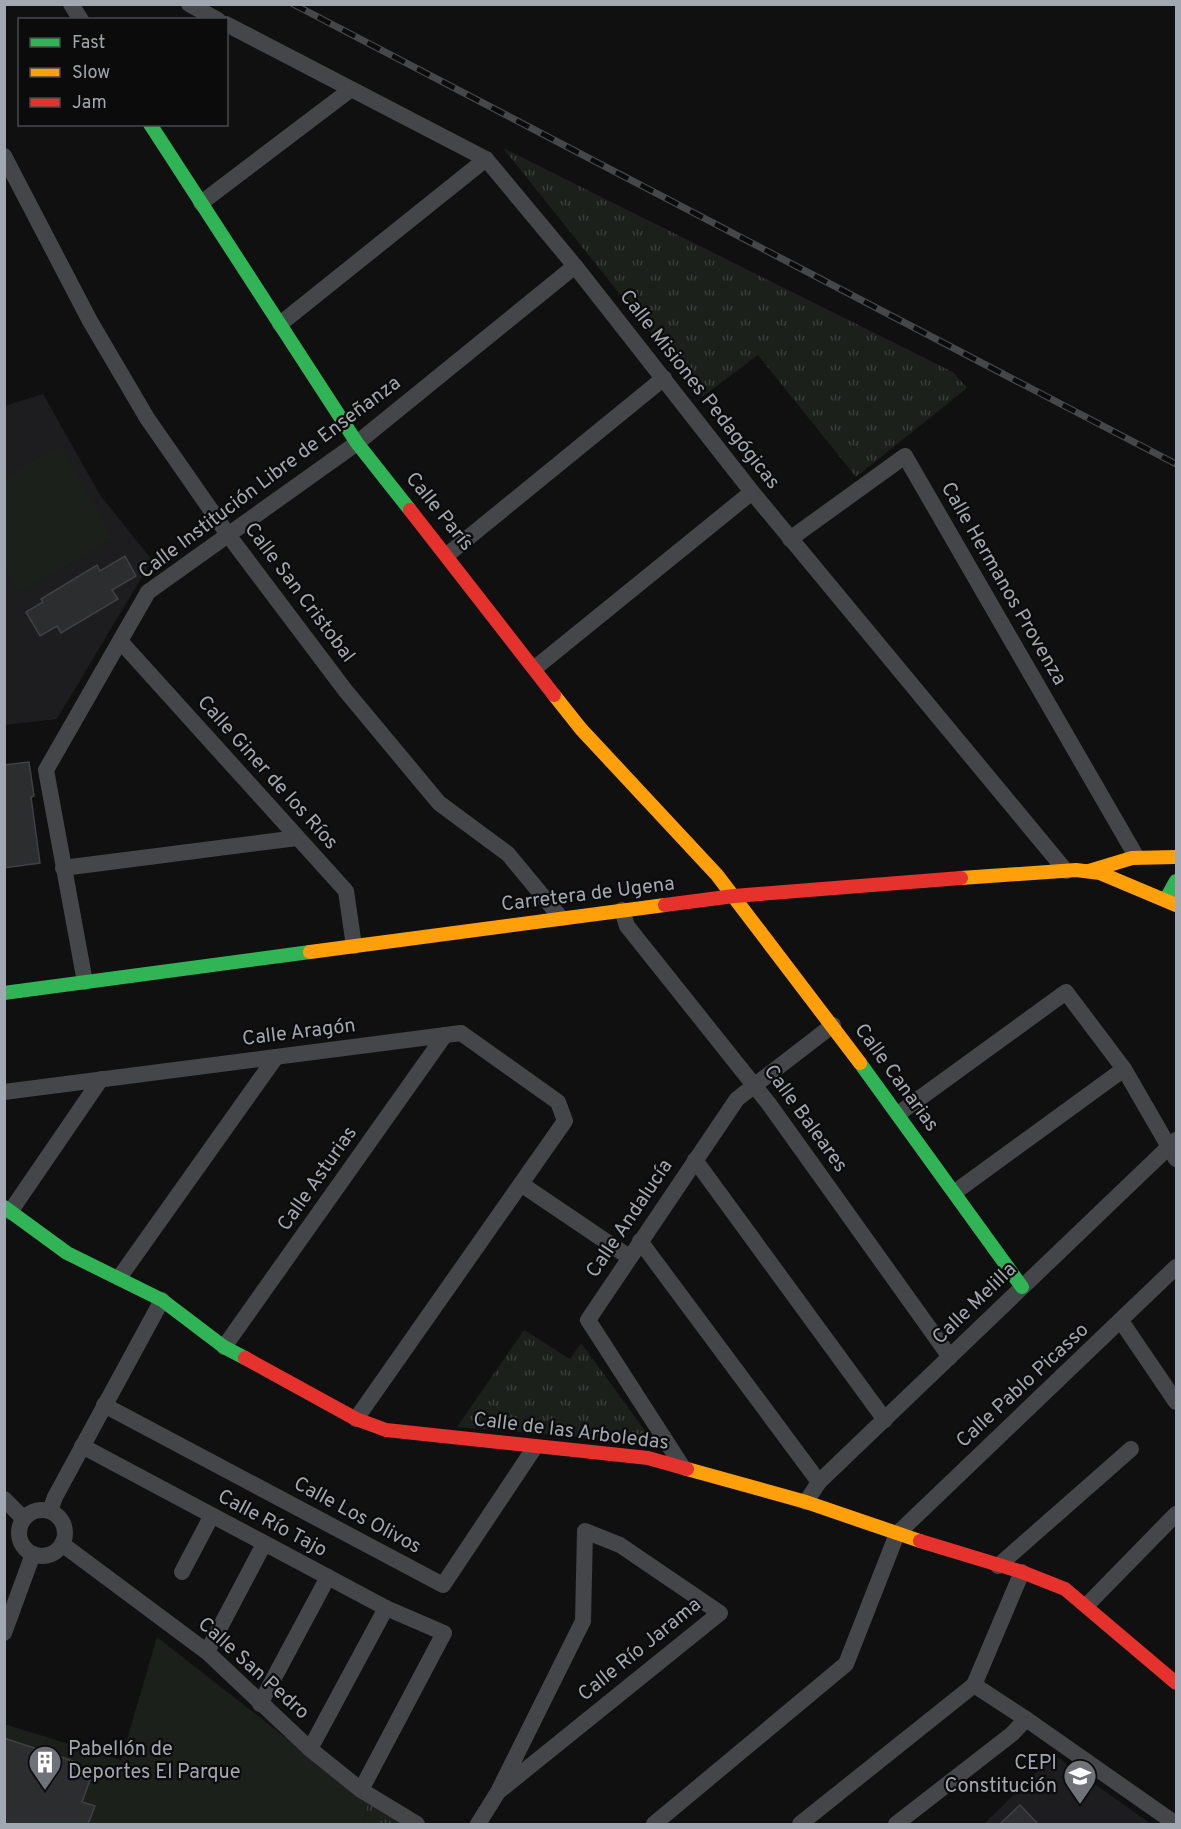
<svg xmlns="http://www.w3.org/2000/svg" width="1181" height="1829" font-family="Overpass,sans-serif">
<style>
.built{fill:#1d1d1f}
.grass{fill:url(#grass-tufts)}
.pitch{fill:#1b201b}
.building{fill:#2c2d2e;stroke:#404144;stroke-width:1.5}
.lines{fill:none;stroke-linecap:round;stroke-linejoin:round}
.street{stroke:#454649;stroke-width:16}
.fast{stroke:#30b455;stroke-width:14}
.slow{stroke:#ff9f0a;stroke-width:14}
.jam{stroke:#e5322d;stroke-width:14}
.rail-casing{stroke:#454749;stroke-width:7}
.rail{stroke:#0b0b0c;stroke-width:4.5;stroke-dasharray:14;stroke-linecap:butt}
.labels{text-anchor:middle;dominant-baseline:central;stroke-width:4.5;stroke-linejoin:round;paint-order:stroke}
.street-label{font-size:20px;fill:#a2a8b1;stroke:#0b0b0c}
.poi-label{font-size:20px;fill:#a2a8b1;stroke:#0b0b0c;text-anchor:start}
</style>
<defs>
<pattern id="grass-tufts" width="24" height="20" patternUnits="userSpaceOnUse" patternTransform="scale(1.5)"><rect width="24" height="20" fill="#1b201b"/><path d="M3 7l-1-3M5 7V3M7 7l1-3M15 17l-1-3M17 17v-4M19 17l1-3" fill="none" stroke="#393e3a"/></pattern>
</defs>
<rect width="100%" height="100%" fill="#101011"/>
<g class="built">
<path d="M43 394 100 495 152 560 57 719 5 725 4 406Z"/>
<path d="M1054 1755 1151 1824H984Z"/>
</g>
<g class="grass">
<path d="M503 148 953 372 967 388 856 477 758 355 702 397Z"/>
<path d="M524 1330 570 1359 581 1343 654 1443 457 1427Z"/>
<path d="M368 1802 404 1824H363Z"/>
</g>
<g class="pitch">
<path d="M60 445 113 539 19 593 5 567V477Z"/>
<path d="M157 1637 368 1802 363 1824H5L4 1724 121 1760Z"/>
</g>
<g class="building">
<path d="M125 556 136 576 112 590 118 599 61 633 57 626 40 636 26 612 43 602 41 599 97 565 100 571Z"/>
<path d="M29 762 34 796 31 797 40 863 4 868V765Z"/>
<path d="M4 1738 76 1762 72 1774 90 1780 82 1802 95 1806 88 1824H4Z"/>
<path d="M1020 1805 1038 1824H1000Z"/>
</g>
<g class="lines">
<g class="street">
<path d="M71 4 81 20"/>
<path d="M189 4 218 20"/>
<path d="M226 24 486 159 575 266 752 492 1066 871"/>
<path d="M4 156 90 321 147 418 229 536 345 690 439 803 508 854 561 918"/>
<path d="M201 203 350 90"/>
<path d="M280 324 486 159"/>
<path d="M790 539 905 456 1136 856"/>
<path d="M447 555 664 378"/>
<path d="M121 642 346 891 354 946"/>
<path d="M535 668 752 492"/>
<path d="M63 868 297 838"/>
<path d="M622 910 627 926 769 1104 950 1357"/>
<path d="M85 982 46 770 148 592 357 443 575 266"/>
<path d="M4 1092 461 1033 558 1102 565 1121 356 1419"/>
<path d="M898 1114 1066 992 1124 1069 1176 1159"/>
<path d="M695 1160 885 1420"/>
<path d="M521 1184 629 1257"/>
<path d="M955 1192 1124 1069"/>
<path d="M10 1212 101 1079"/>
<path d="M640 1241 819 1482"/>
<path d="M119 1278 276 1057"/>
<path d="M1121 1321 1176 1402"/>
<path d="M224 1347 445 1035"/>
<path d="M104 1405 443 1585 535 1447"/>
<path d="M82 1446 386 1608 444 1633 361 1790"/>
<path d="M682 1466 588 1320 737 1099 833 1025"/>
<path d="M4 1499 23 1518"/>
<path d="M806 1502 819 1482 1176 1140"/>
<circle cx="42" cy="1533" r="23"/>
<path d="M50 1511 55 1497 162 1300"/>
<path d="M62 1544 207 1652 310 1749 361 1790 417 1824"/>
<path d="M998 1566 1131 1449"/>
<path d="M182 1572 211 1517"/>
<path d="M1087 1605 1176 1514"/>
<path d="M4 1633 33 1554"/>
<path d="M207 1652 264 1544"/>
<path d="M974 1685 1026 1719 1176 1824"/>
<path d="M260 1704 328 1577"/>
<path d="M310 1749 386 1608"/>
<path d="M478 1824 498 1792 583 1621 585 1531 620 1545 720 1613 498 1792"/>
<path d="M654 1824 846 1664 897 1534 1176 1267"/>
<path d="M800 1824 974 1685 1022 1572"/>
<path d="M896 1824 1012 1734 1026 1719"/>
</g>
<g class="fast">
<path d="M150 124 357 443 410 510"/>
<path d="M1166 899 1176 881"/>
<path d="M4 993 310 952"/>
<path d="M860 1063 1022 1287"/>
<path d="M4 1207 67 1253 162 1300 224 1347 245 1358"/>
</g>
<g class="slow">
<path d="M554 695 581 729 717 875 860 1063"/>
<path d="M1089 871 1132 858 1176 857"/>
<path d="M961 878 1076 870 1100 873 1176 905"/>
<path d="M310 952 665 905"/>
<path d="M687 1469 806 1502 920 1541"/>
</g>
<g class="jam">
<path d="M410 510 554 695"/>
<path d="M665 905 734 896 961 878"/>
<path d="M245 1358 356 1419 386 1430 648 1458 687 1469"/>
<path d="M920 1541 1022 1572 1065 1589 1176 1683"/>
</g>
<defs>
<path id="rail" d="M293 4 1176 464"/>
</defs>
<use href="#rail" class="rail-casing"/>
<use href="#rail" class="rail"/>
</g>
<defs>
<symbol id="building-pin" viewBox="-11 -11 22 30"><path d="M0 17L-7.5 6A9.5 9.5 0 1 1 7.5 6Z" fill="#6f7379" stroke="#0b0b0c"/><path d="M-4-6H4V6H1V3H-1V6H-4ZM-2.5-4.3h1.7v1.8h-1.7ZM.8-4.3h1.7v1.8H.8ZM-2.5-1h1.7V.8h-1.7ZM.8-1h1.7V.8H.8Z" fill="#fff"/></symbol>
<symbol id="school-pin" viewBox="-11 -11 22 30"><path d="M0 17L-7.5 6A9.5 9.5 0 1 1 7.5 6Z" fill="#6f7379" stroke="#0b0b0c"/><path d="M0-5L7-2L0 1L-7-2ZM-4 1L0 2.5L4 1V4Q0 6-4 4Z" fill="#fff"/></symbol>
</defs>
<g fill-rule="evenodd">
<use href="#building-pin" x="26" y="1743" width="38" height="52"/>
<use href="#school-pin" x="1061" y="1757" width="38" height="52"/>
</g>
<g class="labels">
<g class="street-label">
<text transform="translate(699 390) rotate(52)">Calle Misiones Pedagógicas</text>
<text transform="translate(270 478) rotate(-37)">Calle Institución Libre de Enseñanza</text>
<text transform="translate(439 512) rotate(51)">Calle París</text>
<text transform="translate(1003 584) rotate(60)">Calle Hermanos Provenza</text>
<text transform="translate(299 593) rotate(53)">Calle San Cristobal</text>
<text transform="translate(267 773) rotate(48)">Calle Giner de los Ríos</text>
<text transform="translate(588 895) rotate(-7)">Carretera de Ugena</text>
<text transform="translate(299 1033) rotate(-7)">Calle Aragón</text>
<text transform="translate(896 1078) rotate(54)">Calle Canarias</text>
<text transform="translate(805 1119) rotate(54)">Calle Baleares</text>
<text transform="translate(318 1179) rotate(-55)">Calle Asturias</text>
<text transform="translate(630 1219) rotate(-56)">Calle Andalucía</text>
<text transform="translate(975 1304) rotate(-44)">Calle Melilla</text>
<text transform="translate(1023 1386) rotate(-43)">Calle Pablo Picasso</text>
<text transform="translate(571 1432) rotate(7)">Calle de las Arboledas</text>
<text transform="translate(357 1516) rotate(28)">Calle Los Olivos</text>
<text transform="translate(272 1524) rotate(28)">Calle Río Tajo</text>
<text transform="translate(640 1650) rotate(-39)">Calle Río Jarama</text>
<text transform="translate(253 1669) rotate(42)">Calle San Pedro</text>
</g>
<g class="poi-label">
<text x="68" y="1750">Pabellón de<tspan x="68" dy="23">Deportes El Parque</tspan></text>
<text x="1057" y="1764" text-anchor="end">CEPI<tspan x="1057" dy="23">Constitución</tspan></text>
</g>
</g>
<rect width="1181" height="1829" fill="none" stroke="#a2a8b1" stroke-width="12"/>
<rect x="18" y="18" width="210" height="108" fill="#0b0b0c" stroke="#474a4e" stroke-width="1.5"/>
<rect x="30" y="38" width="30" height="9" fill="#30b455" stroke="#474a4e" stroke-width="1.5"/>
<text x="72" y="48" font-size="18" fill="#a2a8b1">Fast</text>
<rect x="30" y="68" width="30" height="9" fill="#ff9f0a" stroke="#474a4e" stroke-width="1.5"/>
<text x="72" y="78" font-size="18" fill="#a2a8b1">Slow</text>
<rect x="30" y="98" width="30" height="9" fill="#e5322d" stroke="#474a4e" stroke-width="1.5"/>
<text x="72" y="108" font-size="18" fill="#a2a8b1">Jam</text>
</svg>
